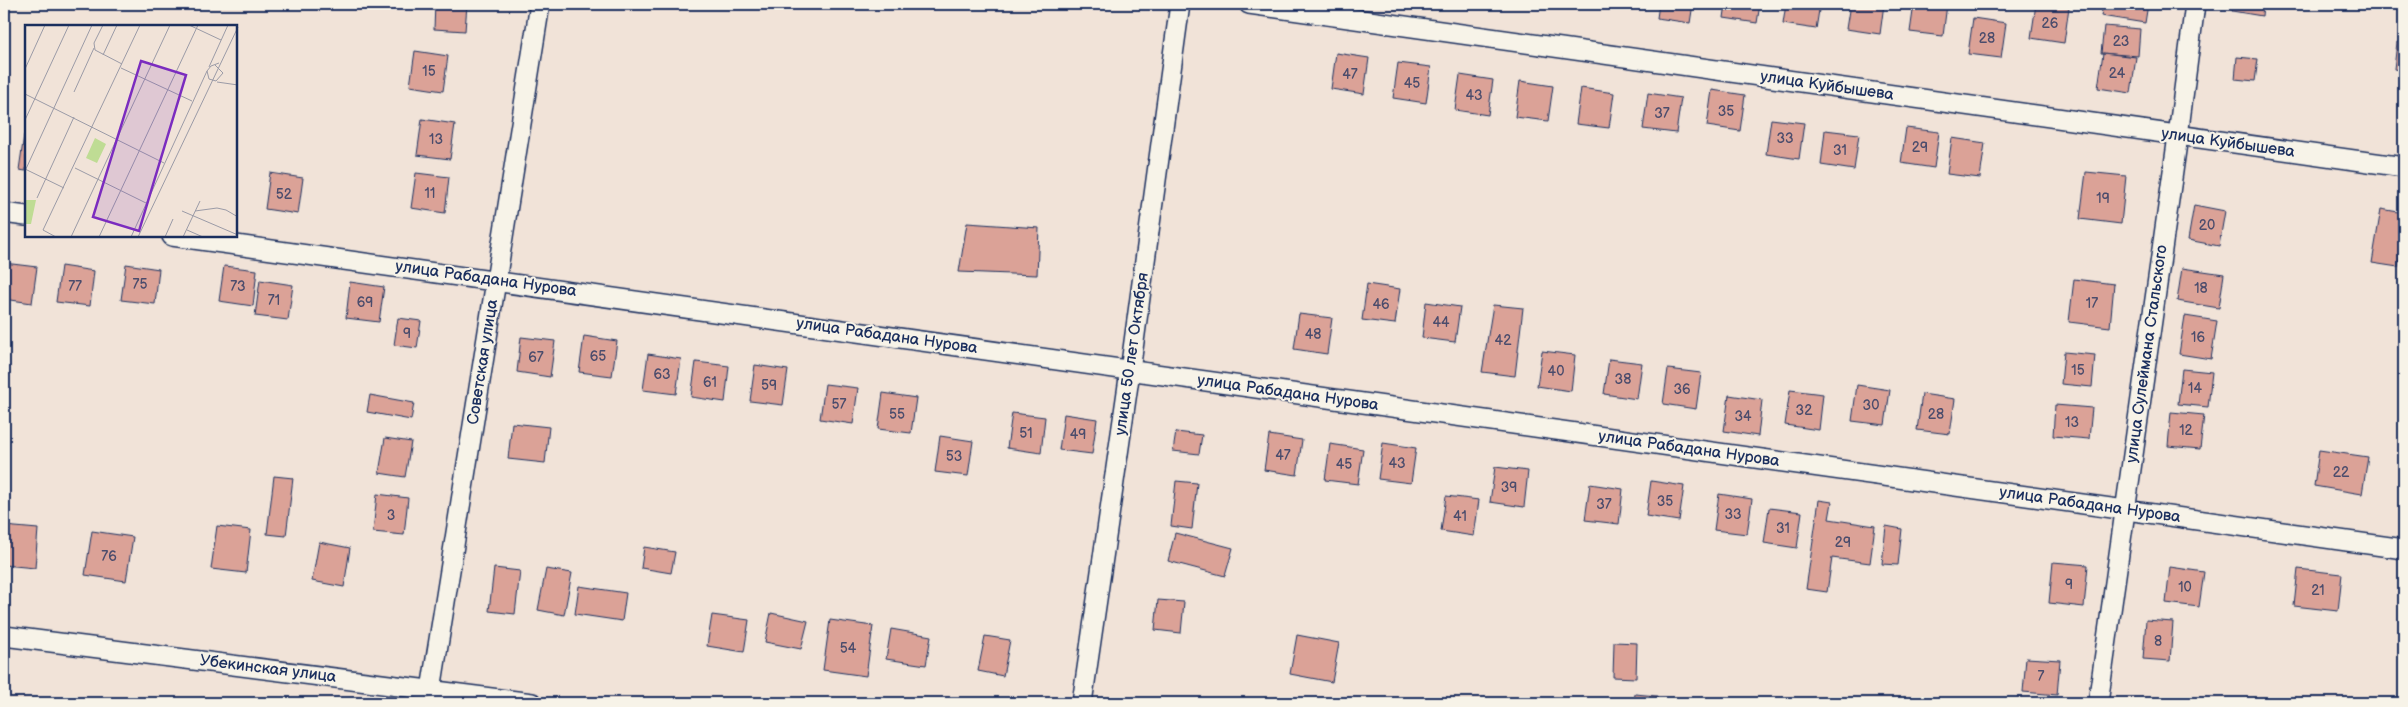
<svg xmlns="http://www.w3.org/2000/svg" width="2408" height="707" font-family="'Balsamiq Sans',sans-serif">
<style>
.building{fill:#dba297;stroke:#1b2f5e}
.lines{fill:none;stroke-linecap:round;stroke-linejoin:round}
.minor-casing{stroke:#1b2f5e;stroke-width:22}
.minor{stroke:#f7f3e8;stroke-width:19}
.labels{text-anchor:middle;dominant-baseline:central;stroke-width:4;stroke-linejoin:round;paint-order:stroke}
.number-label{font-size:14px;fill:#4b4c6c}
.street-label{font-size:16px;fill:#1b2f5e;stroke:#f7f3e8}
.inset-road{fill:none;stroke:#9b9ba7;stroke-width:1}
.view{fill:#7b2cbf;fill-opacity:0.15;stroke:#7b2cbf;stroke-width:2.5}
.inset-edge{fill:none;stroke:#1b2f5e;stroke-width:2.5}
</style>
<rect width="100%" height="100%" fill="#f1e3d8"/>
<filter id="ink" filterUnits="userSpaceOnUse"><feTurbulence type="fractalNoise" baseFrequency=".02" numOctaves="2"/><feDisplacementMap in="SourceGraphic" scale="10" xChannelSelector="R" yChannelSelector="G"/><feConvolveMatrix kernelMatrix="1 2 1 2 8 2 1 2 1" color-interpolation-filters="sRGB"/></filter>
<g filter="url(#ink)">
<g class="building">
<path d="M435 4H467L465 31 434 29Z"/>
<path d="M1659 4H1693L1690 23 1657 18Z"/>
<path d="M1726 4H1760L1757 23 1724 18Z"/>
<path d="M1786 4H1820L1816 29 1783 24Z"/>
<path d="M1850 4H1884L1880 34 1846 29Z"/>
<path d="M1914 4H1947L1943 36 1910 32Z"/>
<path d="M2036 4 2069 7 2064 43 2031 38Z"/>
<path d="M2103 4H2148L2145 23 2101 16Z"/>
<path d="M2233 4H2263L2262 16 2232 11Z"/>
<path d="M1973 18 2006 23 2001 58 1968 54Z"/>
<path d="M2104 26 2140 29 2138 56 2101 53Z"/>
<path d="M2397 42 2404 43V71L2394 69Z"/>
<path d="M415 51 448 56 443 91 410 86Z"/>
<path d="M1336 53 1369 58 1364 94 1331 89Z"/>
<path d="M2103 53 2136 57 2131 93 2098 88Z"/>
<path d="M2237 57 2258 59 2255 81 2235 79Z"/>
<path d="M1398 63 1431 67 1426 103 1393 98Z"/>
<path d="M1460 75 1493 80 1488 115 1455 110Z"/>
<path d="M1520 81 1553 86 1548 121 1515 117Z"/>
<path d="M1581 88 1614 93 1609 128 1576 124Z"/>
<path d="M1712 90 1745 95 1740 131 1707 126Z"/>
<path d="M1648 93 1681 98 1676 133 1643 129Z"/>
<path d="M422 119 455 124 450 159 417 155Z"/>
<path d="M1771 119 1804 123 1799 159 1766 154Z"/>
<path d="M1906 128 1939 132 1934 168 1901 163Z"/>
<path d="M1825 130 1859 134 1854 170 1821 165Z"/>
<path d="M24 135H26V171L19 170Z"/>
<path d="M1952 138 1985 143 1980 178 1947 174Z"/>
<path d="M2086 172 2126 176 2121 224 2080 219Z"/>
<path d="M270 173 303 178 298 214 265 209Z"/>
<path d="M416 173 449 177 445 213 411 208Z"/>
<path d="M2194 205 2225 211 2219 246 2188 240Z"/>
<path d="M2381 209 2404 213V228L2398 267 2372 263Z"/>
<path d="M967 223 1039 228 1037 275 959 272Z"/>
<path d="M4 263 37 267 32 303 4 299Z"/>
<path d="M126 264 159 269 155 304 121 300Z"/>
<path d="M61 266 94 271 90 306 56 302Z"/>
<path d="M224 266 257 270 253 306 219 301Z"/>
<path d="M2182 268 2224 274 2219 308 2177 301Z"/>
<path d="M2074 279 2114 284 2110 327 2069 322Z"/>
<path d="M260 280 293 285 288 320 255 316Z"/>
<path d="M350 282 384 287 379 322 346 318Z"/>
<path d="M1367 284 1400 289 1395 324 1362 320Z"/>
<path d="M1426 302 1460 307 1455 342 1422 338Z"/>
<path d="M1493 305 1523 308 1515 376 1482 372Z"/>
<path d="M1299 314 1332 318 1327 354 1294 349Z"/>
<path d="M2185 316 2217 321 2211 359 2179 354Z"/>
<path d="M398 318 421 321 417 348 394 345Z"/>
<path d="M584 336 617 341 612 376 579 372Z"/>
<path d="M521 337 555 341 550 377 517 372Z"/>
<path d="M1542 351 1575 355 1571 391 1537 386Z"/>
<path d="M2064 352 2095 355 2092 387 2061 384Z"/>
<path d="M648 354 681 359 676 394 643 390Z"/>
<path d="M1609 359 1642 363 1637 399 1604 394Z"/>
<path d="M696 362 729 366 725 402 691 397Z"/>
<path d="M755 365 788 370 783 405 750 401Z"/>
<path d="M1668 369 1701 373 1696 409 1663 404Z"/>
<path d="M2182 369 2212 372 2208 407 2178 404Z"/>
<path d="M825 384 858 388 853 424 820 419Z"/>
<path d="M1857 385 1890 390 1885 425 1852 421Z"/>
<path d="M1790 390 1823 394 1819 430 1785 425Z"/>
<path d="M883 393 916 398 911 433 878 429Z"/>
<path d="M1922 394 1955 399 1950 434 1917 430Z"/>
<path d="M370 395 414 403 411 420 367 412Z"/>
<path d="M1729 395 1762 400 1758 436 1724 431Z"/>
<path d="M2055 405 2092 408 2089 439 2053 436Z"/>
<path d="M2171 412 2204 415 2200 449 2168 446Z"/>
<path d="M1012 413 1045 417 1041 453 1007 448Z"/>
<path d="M1064 414 1097 419 1092 454 1059 450Z"/>
<path d="M512 423 549 427 545 463 508 459Z"/>
<path d="M1176 432 1202 435 1199 454 1173 451Z"/>
<path d="M1269 435 1302 440 1297 475 1264 470Z"/>
<path d="M940 436 973 441 968 476 935 472Z"/>
<path d="M385 438 411 442 405 477 379 473Z"/>
<path d="M1383 443 1416 448 1411 483 1378 479Z"/>
<path d="M1330 444 1363 449 1358 484 1325 480Z"/>
<path d="M2319 450 2368 457 2362 494 2314 486Z"/>
<path d="M2404 461V493H2400Z"/>
<path d="M1495 467 1528 471 1524 507 1490 502Z"/>
<path d="M274 476 293 478 286 536 267 534Z"/>
<path d="M1176 481 1197 483 1192 529 1171 526Z"/>
<path d="M1651 481 1684 486 1679 521 1646 516Z"/>
<path d="M1590 484 1623 489 1619 524 1585 520Z"/>
<path d="M377 494 408 498 404 535 373 532Z"/>
<path d="M1719 494 1752 499 1747 534 1714 530Z"/>
<path d="M1446 496 1479 500 1474 536 1441 531Z"/>
<path d="M1819 500 1832 502 1829 519 1875 526 1870 563 1832 558 1827 592 1806 589Z"/>
<path d="M1769 508 1802 512 1797 548 1764 543Z"/>
<path d="M4 526 38 529 35 568 4 565Z"/>
<path d="M217 526 251 530 246 573 211 569Z"/>
<path d="M1886 526 1902 529 1898 565 1882 564Z"/>
<path d="M92 531 133 537 126 581 85 575Z"/>
<path d="M1175 533 1233 548 1225 576 1168 561Z"/>
<path d="M319 542 350 548 344 587 312 581Z"/>
<path d="M644 547 675 552 671 573 641 568Z"/>
<path d="M2053 562 2088 565 2084 607 2049 603Z"/>
<path d="M2170 567 2204 572 2199 607 2166 603Z"/>
<path d="M494 568 520 571 515 614 489 611Z"/>
<path d="M546 569 572 573 564 615 538 610Z"/>
<path d="M2298 569 2342 574 2338 611 2294 606Z"/>
<path d="M579 586 626 593 622 621 575 614Z"/>
<path d="M1158 600 1184 602 1181 633 1155 630Z"/>
<path d="M771 613 808 621 801 649 765 642Z"/>
<path d="M712 615 749 620 744 652 707 646Z"/>
<path d="M830 620 873 626 866 676 823 670Z"/>
<path d="M2146 620 2173 622 2170 661 2143 659Z"/>
<path d="M891 629 931 636 926 665 886 659Z"/>
<path d="M1297 635 1339 643 1332 682 1290 674Z"/>
<path d="M985 636 1010 640 1003 676 978 671Z"/>
<path d="M1614 642 1637 643 1636 678 1613 677Z"/>
<path d="M2026 658 2060 660 2057 695 2023 692Z"/>
<path d="M1635 694 1657 696V703H1634Z"/>
<path d="M1672 699 1694 702V703H1672Z"/>
</g>
<g class="lines">
<defs>
<g id="minor">
<path d="M1249 4 2404 167"/>
<path d="M4 213 26 216"/>
<path d="M172 236 2404 549"/>
<path d="M4 636 532 703"/>
<path d="M431 690 540 4"/>
<path d="M1082 703 1130 371 1180 4"/>
<path d="M2098 703 2178 136 2195 4"/>
</g>
</defs>
<use href="#minor" class="minor-casing"/>
<use href="#minor" class="minor"/>
</g>
</g>
<g class="labels">
<g class="number-label">
<text x="2050" y="23">26</text>
<text x="1987" y="38">28</text>
<text x="2121" y="41">23</text>
<text x="429" y="71">15</text>
<text x="2117" y="73">24</text>
<text x="1350" y="74">47</text>
<text x="1412" y="83">45</text>
<text x="1474" y="95">43</text>
<text x="1726" y="111">35</text>
<text x="1662" y="113">37</text>
<text x="1785" y="138">33</text>
<text x="436" y="139">13</text>
<text x="1920" y="147">29</text>
<text x="1840" y="150">31</text>
<text x="430" y="193">11</text>
<text x="284" y="194">52</text>
<text x="2103" y="198">19</text>
<text x="2207" y="225">20</text>
<text x="140" y="284">75</text>
<text x="75" y="286">77</text>
<text x="238" y="286">73</text>
<text x="2201" y="288">18</text>
<text x="274" y="300">71</text>
<text x="365" y="302">69</text>
<text x="2092" y="303">17</text>
<text x="1381" y="304">46</text>
<text x="1441" y="322">44</text>
<text x="407" y="333">9</text>
<text x="1313" y="334">48</text>
<text x="2198" y="337">16</text>
<text x="1503" y="340">42</text>
<text x="598" y="356">65</text>
<text x="536" y="357">67</text>
<text x="2078" y="370">15</text>
<text x="1556" y="371">40</text>
<text x="662" y="374">63</text>
<text x="1623" y="379">38</text>
<text x="710" y="382">61</text>
<text x="769" y="385">59</text>
<text x="2195" y="388">14</text>
<text x="1682" y="389">36</text>
<text x="839" y="404">57</text>
<text x="1871" y="405">30</text>
<text x="1804" y="410">32</text>
<text x="897" y="414">55</text>
<text x="1936" y="414">28</text>
<text x="1743" y="416">34</text>
<text x="2072" y="422">13</text>
<text x="2186" y="430">12</text>
<text x="1026" y="433">51</text>
<text x="1078" y="434">49</text>
<text x="1283" y="455">47</text>
<text x="954" y="456">53</text>
<text x="1397" y="463">43</text>
<text x="1344" y="464">45</text>
<text x="2341" y="472">22</text>
<text x="1509" y="487">39</text>
<text x="1665" y="501">35</text>
<text x="1604" y="504">37</text>
<text x="1733" y="514">33</text>
<text x="391" y="515">3</text>
<text x="1460" y="516">41</text>
<text x="1783" y="528">31</text>
<text x="1843" y="542">29</text>
<text x="109" y="556">76</text>
<text x="2069" y="584">9</text>
<text x="2185" y="587">10</text>
<text x="2318" y="590">21</text>
<text x="2158" y="641">8</text>
<text x="848" y="648">54</text>
<text x="2041" y="676">7</text>
</g>
<g class="street-label">
<text transform="translate(1827 86) rotate(8)">улица Куйбышева</text>
<text transform="translate(2228 143) rotate(8)">улица Куйбышева</text>
<text transform="translate(486 279) rotate(8)">улица Рабадана Нурова</text>
<text transform="translate(887 336) rotate(8)">улица Рабадана Нурова</text>
<text transform="translate(1132 354) rotate(-82)">улица 50 лет Октября</text>
<text transform="translate(2147 354) rotate(-82)">улица Сулеймана Стальского</text>
<text transform="translate(483 362) rotate(-81)">Советская улица</text>
<text transform="translate(1288 393) rotate(8)">улица Рабадана Нурова</text>
<text transform="translate(1689 449) rotate(8)">улица Рабадана Нурова</text>
<text transform="translate(2090 505) rotate(8)">улица Рабадана Нурова</text>
<text transform="translate(268 669) rotate(7)">Убекинская улица</text>
</g>
</g>
<g transform="translate(25 25)">
<rect width="212" height="212" fill="#f1e3d8"/>
<path d="M70 113 81 119 72 138 61 133ZM0 175H11L6 199H0Z" fill="#bfdc94"/>
<path class="inset-road" d="M78 0 69 18 70 25 97 39M164 0 196 15M78 30 92 0M190 40 198 48 191 56 184 54 182 46 186 41 194 38M184 42 203 0M96 43 167 76M0 44 20 0M192 57 213 60M49 67 69 23M0 69 139 138M0 95 44 0M50 143 121 178M0 144 39 163M0 146 67 0M12 173 49 92M157 186 213 210M170 186 192 183 201 185 213 192M162 205 178 212M31 212 18 205 115 0M46 212 145 0M74 212 173 0M106 212 182 46M113 212 213 2M140 212 148 194M158 212 175 176"/>
<path class="view" d="M116 36 161 50 114 206 68 192Z"/>
<rect width="212" height="212" class="inset-edge"/>
</g>
<rect width="2408" height="707" fill="none" stroke="#f7f3e8" stroke-width="20"/>
<rect x="10" y="10" width="2388" height="687" fill="none" stroke="#1b2f5e" stroke-width="2" filter="url(#ink)"/>
</svg>
